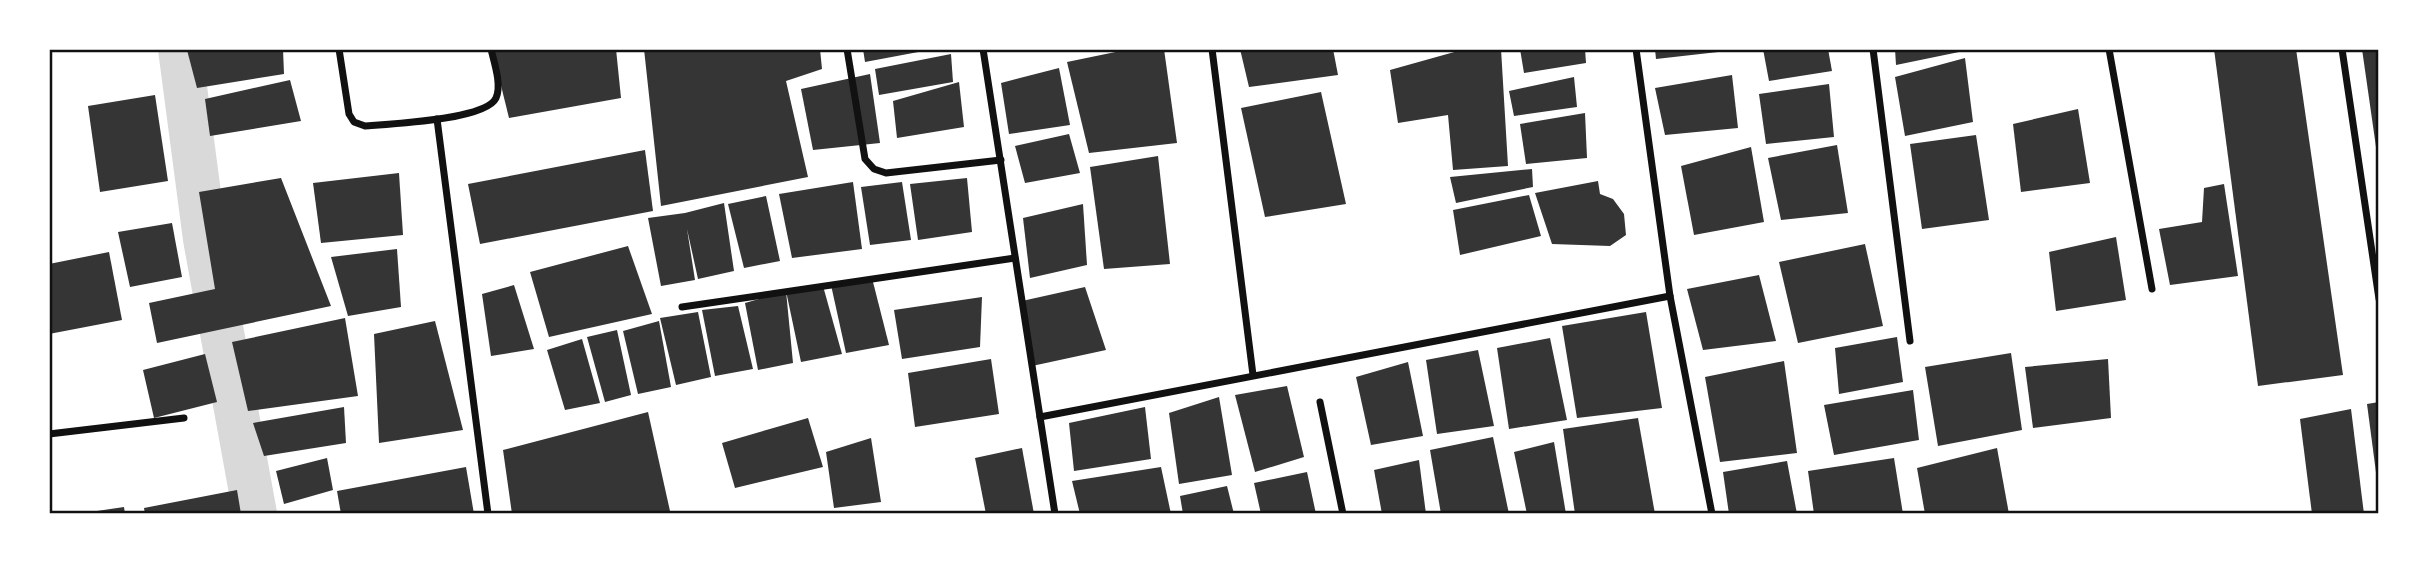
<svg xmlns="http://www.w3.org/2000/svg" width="2428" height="563" font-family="Inter,sans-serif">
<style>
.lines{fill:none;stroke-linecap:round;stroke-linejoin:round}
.canal{stroke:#d9d9d9;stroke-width:44}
.building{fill:#353535}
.minor{stroke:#111;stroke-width:7}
.neatline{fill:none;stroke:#111;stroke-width:2.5}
</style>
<rect width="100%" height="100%" fill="#fff"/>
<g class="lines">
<path class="canal" d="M180 49 205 239 255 514"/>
</g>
<g class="building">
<path d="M195 49H283L284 74 197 88 187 50Z"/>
<path d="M492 49H616L621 98 509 118Z"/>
<path d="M644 49H820L822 69 786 81 808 177 661 206Z"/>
<path d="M863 49H929V50L865 62Z"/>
<path d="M1130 49H1164L1177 143 1089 153 1067 62Z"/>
<path d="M1240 49H1333L1338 75 1249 87Z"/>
<path d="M1465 49H1501L1508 166 1453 170 1448 115 1398 123 1390 70Z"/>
<path d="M1520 49H1585L1586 63 1524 73Z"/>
<path d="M1655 49H1727V51L1656 59Z"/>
<path d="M1763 49H1828L1832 71 1769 81Z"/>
<path d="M1895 49H1964V51L1896 65Z"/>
<path d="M2214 49H2296L2343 375 2258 386Z"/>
<path d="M2362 49H2379V154H2377Z"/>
<path d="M951 54 953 82 879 95 875 69Z"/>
<path d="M1965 58 1973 122 1905 136 1895 77Z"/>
<path d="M1059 68 1070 125 1009 134 1001 83Z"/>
<path d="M870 74 880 143 813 150 801 89Z"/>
<path d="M1732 75 1738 128 1665 135 1655 88Z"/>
<path d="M1574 77 1577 107 1514 116 1509 91Z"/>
<path d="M290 80 301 121 210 136 205 99Z"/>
<path d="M959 82 964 127 897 138 893 101Z"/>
<path d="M1829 84 1834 137 1766 144 1759 94Z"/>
<path d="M1321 92 1346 204 1265 217 1241 108Z"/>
<path d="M155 95 168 181 100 192 88 106Z"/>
<path d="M2078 109 2090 183 2021 192 2013 124Z"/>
<path d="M1585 113 1587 158 1526 164 1520 124Z"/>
<path d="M1069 134 1080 173 1025 183 1015 146Z"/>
<path d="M1976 135 1989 220 1922 229 1910 144Z"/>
<path d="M1837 145 1848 213 1781 220 1768 158Z"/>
<path d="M1751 147 1764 222 1694 235 1681 166Z"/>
<path d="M645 150 653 211 480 244 468 184Z"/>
<path d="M1158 156 1170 264 1104 269 1090 167Z"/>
<path d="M1532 169 1533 187 1456 203 1450 177Z"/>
<path d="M399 173 403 235 321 243 313 183Z"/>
<path d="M281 178 331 306 157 343 149 303 215 289 199 192Z"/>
<path d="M967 178 972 232 918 240 910 184Z"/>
<path d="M1598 181 1600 194 1613 199 1624 214 1626 235 1610 246 1552 244 1535 193Z"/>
<path d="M853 182 862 249 792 258 779 194Z"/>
<path d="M902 182 911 240 870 245 861 187Z"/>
<path d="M2224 184 2238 276 2170 285 2159 229 2202 222 2204 188Z"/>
<path d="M1529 195 1541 236 1460 255 1453 210Z"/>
<path d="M766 196 780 261 744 268 728 204Z"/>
<path d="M724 203 734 271 698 279 687 229 695 280 661 286 648 218 685 213Z"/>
<path d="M1083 204 1087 265 1030 278 1023 218Z"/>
<path d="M172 223 182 277 130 287 118 232Z"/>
<path d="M2116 237 2126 300 2056 311 2049 252Z"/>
<path d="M1865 244 1883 326 1798 343 1779 262Z"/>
<path d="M628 246 652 314 549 337 530 272Z"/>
<path d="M397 249 401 307 348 316 331 257Z"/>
<path d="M109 252 122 320 49 334V264Z"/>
<path d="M1759 275 1776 341 1703 350 1687 289Z"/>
<path d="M872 278 889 345 846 353 831 285Z"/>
<path d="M514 285 534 349 491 356 482 294Z"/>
<path d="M823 286 842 354 801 362 786 291Z"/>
<path d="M1085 287 1106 350 1032 366 1022 301Z"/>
<path d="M786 291 793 363 758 370 745 303Z"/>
<path d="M982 297 980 347 902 359 894 310Z"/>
<path d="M738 306 753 369 715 376 702 310Z"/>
<path d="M698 312 711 377 676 385 660 318Z"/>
<path d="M1646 312 1662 408 1577 418 1562 326Z"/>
<path d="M345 318 358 396 248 411 232 342Z"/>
<path d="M435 321 463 430 379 443 374 334Z"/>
<path d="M659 321 671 387 638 394 623 331Z"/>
<path d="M617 330 631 395 605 402 587 337Z"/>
<path d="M1897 337 1903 382 1839 394 1835 348Z"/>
<path d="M1550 338 1567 420 1509 429 1497 348Z"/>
<path d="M582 339 600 403 565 410 547 350Z"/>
<path d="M1478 350 1494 426 1437 434 1426 360Z"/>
<path d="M2011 353 2022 430 1938 446 1925 367Z"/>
<path d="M205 354 217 402 154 418 143 370Z"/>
<path d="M991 359 999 414 915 427 908 373Z"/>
<path d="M2108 359 2111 418 2033 428 2025 367Z"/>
<path d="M1784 361 1797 453 1720 462 1705 377Z"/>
<path d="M1408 362 1423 436 1371 445 1356 377Z"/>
<path d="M1287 386 1304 457 1255 472 1235 395Z"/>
<path d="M1913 390 1919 440 1834 455 1824 405Z"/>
<path d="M1219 397 1232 475 1179 484 1169 413Z"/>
<path d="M2379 402V480H2377L2367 404Z"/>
<path d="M344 407 346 443 264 456 253 423Z"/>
<path d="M1145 407 1151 459 1074 471 1069 423Z"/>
<path d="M2351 409 2364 514H2312L2300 419Z"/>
<path d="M648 412 670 511 512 514 503 450Z"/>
<path d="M808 418 823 467 735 488 722 443Z"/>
<path d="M1638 418 1655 514H1575L1563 429Z"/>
<path d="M1493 437 1509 514H1441L1430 450Z"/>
<path d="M871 438 881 502 834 508 826 452Z"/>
<path d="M1554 442 1566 514H1527L1514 452Z"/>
<path d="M1022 448 1034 514H986L975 458Z"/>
<path d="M1997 448 2009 514H1925L1917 468Z"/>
<path d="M327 458 333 490 284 504 276 471Z"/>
<path d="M1894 458 1903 514H1814L1808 471Z"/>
<path d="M1419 460 1426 514H1382L1374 470Z"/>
<path d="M1787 461 1797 514H1729L1723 472Z"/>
<path d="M466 467 474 514H341L337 491Z"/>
<path d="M1161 467 1171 514H1080L1072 481Z"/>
<path d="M1307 472 1316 514H1261L1254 483Z"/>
<path d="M1227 486 1234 514H1183L1180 496Z"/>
<path d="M237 490 241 514H145L144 508Z"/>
<path d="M124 507 125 514H90V512Z"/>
</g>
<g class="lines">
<g class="minor">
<path d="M339 49 349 114 354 122 365 126C390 124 486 120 496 98 502 85 494 62 491 49"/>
<path d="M847 49 865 159 874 169 886 173 1001 160"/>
<path d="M983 49 1055 514"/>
<path d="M1212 49 1253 375"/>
<path d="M1636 49 1670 296 1712 514"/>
<path d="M1873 49 1910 341"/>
<path d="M2109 49 2152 289"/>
<path d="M2342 49 2379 299"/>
<path d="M437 119 488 514"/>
<path d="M682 307 1015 258"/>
<path d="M1320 402 1343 514"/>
<path d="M1040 417 1670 296"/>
<path d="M49 434 184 418"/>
</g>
</g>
<rect width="2428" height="563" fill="none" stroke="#ffffff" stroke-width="102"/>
<rect x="51" y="51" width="2326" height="461" class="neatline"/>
</svg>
